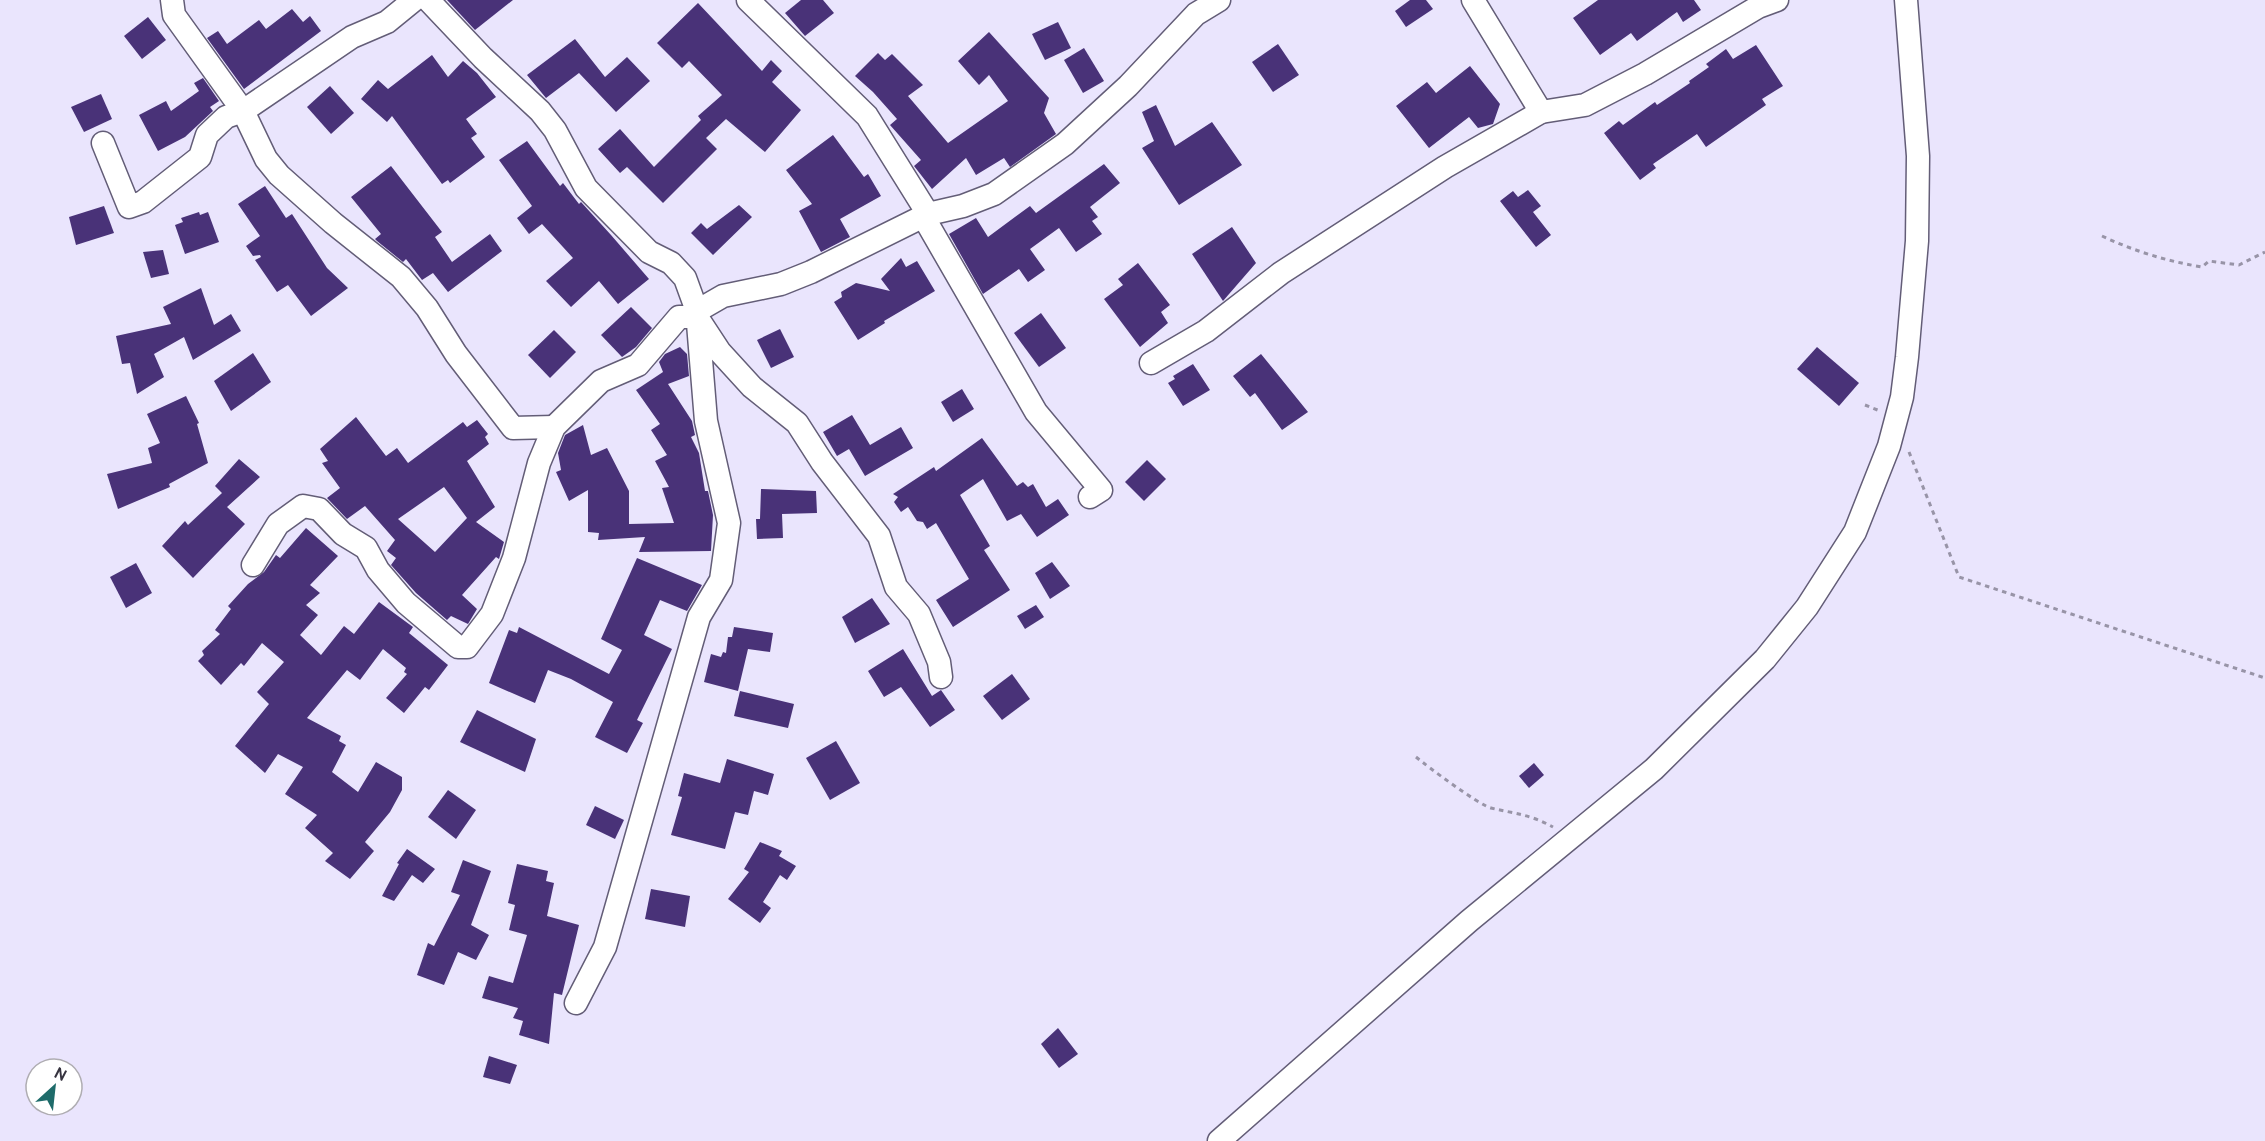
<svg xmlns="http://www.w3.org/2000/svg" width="2265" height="1141" font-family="Cabin,sans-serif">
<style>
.building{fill:#493278;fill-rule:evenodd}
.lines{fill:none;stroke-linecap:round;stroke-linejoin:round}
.minor-casing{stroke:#635d77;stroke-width:25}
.path{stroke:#9894a7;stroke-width:3;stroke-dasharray:4.5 4.5;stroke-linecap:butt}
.minor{stroke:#fff;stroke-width:22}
</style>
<rect width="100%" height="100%" fill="#eae5fd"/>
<g class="building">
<path d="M447 0H513L475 30Z"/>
<path d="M801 0H823L834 13 805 36 785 13Z"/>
<path d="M1410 0H1426L1433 9 1406 27 1395 11Z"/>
<path d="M1598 0H1694L1701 10 1683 22 1677 12 1637 41 1631 33 1600 55 1573 18Z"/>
<path d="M698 3 762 71 771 60 782 71 772 82 801 110 765 152 726 119 706 138 717 149 663 203 627 167 620 173 598 149 620 129 654 167 701 120 698 116 722 95 689 61 682 68 657 43Z"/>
<path d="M292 9 303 22 310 16 321 31 244 89 207 38 218 31 227 44 259 20 266 29Z"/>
<path d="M148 17 166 40 142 59 124 36Z"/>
<path d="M1058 22 1071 48 1045 60 1032 34Z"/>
<path d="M989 32 1049 98 1044 113 1056 134 1010 167 1004 158 976 175 966 158 932 189 914 166 921 160 890 125 897 119 873 92 855 76 878 53 885 60 892 54 923 85 908 96 948 143 1008 101 989 75 979 85 958 61Z"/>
<path d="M575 39 605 77 627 57 650 81 616 112 579 73 546 98 527 75Z"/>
<path d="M1278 44 1299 75 1273 92 1252 62Z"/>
<path d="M1756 45 1783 86 1762 99 1766 105 1706 147 1697 134 1653 164 1656 168 1640 180 1604 133 1619 121 1623 125 1655 102 1657 105 1690 83 1689 81 1709 67 1706 64 1726 49 1733 59Z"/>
<path d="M1084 48 1104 81 1083 93 1064 60Z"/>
<path d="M432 55 448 77 463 61 477 73 496 97 466 119 477 134 471 138 485 157 450 183 448 180 442 184 392 116 387 122 361 99 378 80 388 89Z"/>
<path d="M1470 66 1500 104 1493 124 1478 128 1469 117 1429 148 1396 106 1427 82 1436 93Z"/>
<path d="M203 78 219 101 210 107 213 111 185 137 158 151 139 115 166 101 171 111 199 91 194 83Z"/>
<path d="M330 86 354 113 331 134 307 107Z"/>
<path d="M101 94 112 119 84 132 71 107Z"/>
<path d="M1156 105 1175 146 1212 122 1242 165 1179 205 1142 148 1154 141 1142 112Z"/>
<path d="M833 135 864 177 868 174 881 196 840 219 850 237 821 252 799 211 812 204 786 170Z"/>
<path d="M527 141 560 186 563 183 579 204 581 202 611 235 649 279 618 304 599 281 571 307 546 281 573 258 542 224 529 234 517 218 532 206 499 160Z"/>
<path d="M1104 164 1120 183 1090 207 1098 217 1092 221 1102 234 1076 252 1059 228 1030 249 1045 270 1028 282 1019 269 983 294 949 234 976 218 988 237 1030 206 1036 213Z"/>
<path d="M391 166 442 232 435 237 452 262 490 234 502 251 448 292 433 273 422 280 406 259 403 262 377 241 375 239 381 234 351 197Z"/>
<path d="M265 186 286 218 292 214 327 268 348 288 311 316 288 285 277 292 255 260 261 257 260 255 253 256 246 246 260 236 238 204Z"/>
<path d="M1528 190 1541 206 1533 212 1551 235 1536 247 1500 201 1513 191 1518 197Z"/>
<path d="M739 205 752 217 713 255 691 233 701 223 707 229Z"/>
<path d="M104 206 114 233 76 245 69 217Z"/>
<path d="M199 212 200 215 208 212 219 242 185 254 175 225 183 222 181 218Z"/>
<path d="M1232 227 1256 263 1223 301 1192 254Z"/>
<path d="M163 250 169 274 151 278 143 252Z"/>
<path d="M901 258 906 267 917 261 935 291 884 321 885 323 858 340 834 302 842 297 841 292 856 283 890 291 881 279Z"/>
<path d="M1138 263 1170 305 1161 312 1168 323 1140 347 1104 299 1123 285 1118 279Z"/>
<path d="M201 288 214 325 231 314 241 331 193 360 184 337 154 354 164 377 137 394 130 363 122 364 116 336 171 324 163 307Z"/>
<path d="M631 307 652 328 636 347 622 357 601 335Z"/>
<path d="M1041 313 1066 348 1039 367 1014 333Z"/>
<path d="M780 329 794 357 771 368 757 340Z"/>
<path d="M554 330 576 352 550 378 528 355Z"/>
<path d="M680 347 687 354 689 376 668 384 692 421 695 435 691 437 699 453 705 491H708L713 515 711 551 639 552 645 537 598 540 599 533 588 532V490L569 501 556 472 561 470 558 453 565 435 583 425 591 455 607 448 629 491V524L674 523 662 488 669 487 655 461 667 455 651 430 660 424 636 390 663 372 659 362 665 354Z"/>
<path d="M1817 347 1859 383 1839 406 1797 369Z"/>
<path d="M253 353 271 382 231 411 214 381Z"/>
<path d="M1261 354 1308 412 1282 430 1255 393 1250 397 1233 376Z"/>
<path d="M1193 364 1210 390 1183 406 1168 383 1175 379 1173 376Z"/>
<path d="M962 389 974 409 953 422 941 402Z"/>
<path d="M186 396 199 423 197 424 208 463 169 484 170 487 118 509 107 474 152 463 148 448 160 443 147 414Z"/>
<path d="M852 415 870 445 901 427 913 448 865 476 849 449 837 456 823 432Z"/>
<path d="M356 417 386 456 397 448 408 463 463 422 467 427 477 420 488 434 485 437 489 444 467 461 495 507 476 522 504 542 499 559 496 557 462 595 477 609 468 624 451 616 447 620 416 593 391 565 396 558 387 551 395 540 365 506 347 519 327 498 340 488 322 463 328 461 320 449ZM444 487 467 518 435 552 398 519Z"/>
<path d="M982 438 1017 486 1023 482 1028 487 1033 484 1046 507 1058 499 1069 515 1037 537 1021 514 1007 521 983 479 960 495 990 546 984 550 1010 590 953 627 936 600 969 579 936 523 927 529 923 522 917 521 908 507 901 512 894 502 898 497 893 494 934 467 936 471Z"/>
<path d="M239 459 260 477 227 507 245 524 193 578 162 546 185 521 188 525 222 493 215 486Z"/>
<path d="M1147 460 1166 479 1144 501 1125 482Z"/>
<path d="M761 489 816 491 817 513 782 514 783 538 757 539 756 519H760Z"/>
<path d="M306 528 338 556 310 585 320 593 306 605 318 615 300 635 321 655 344 626 354 634 379 602 413 627 409 633 448 665 429 690 425 687 404 713 386 698 407 674 404 672 406 668 383 649 360 680 347 670 307 718 341 736 339 741 346 745 332 772 358 792 376 762 402 777V790L390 812 365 842 374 851 350 879 325 861 333 853 305 828 317 815 285 794 303 767 278 754 265 773 235 746 269 704 257 692 284 662 262 643 244 666 241 663 221 685 198 661 204 655 202 651 220 634 215 630 231 609 228 606 248 584 264 572 276 555 280 558Z"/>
<path d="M637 558 702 585 687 611 660 600 644 635 672 649 637 720 643 723 627 753 595 737 613 702 571 679 548 670 535 703 489 683 509 630 517 633 519 627 609 674 622 650 601 639Z"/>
<path d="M1052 562 1070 586 1050 599 1035 573Z"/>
<path d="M136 563 152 593 126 608 110 577Z"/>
<path d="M872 598 890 624 855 643 842 617Z"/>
<path d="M1036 605 1044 617 1025 629 1017 616Z"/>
<path d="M734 627 773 633 770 652 748 649 738 691 704 682 711 654 721 657 723 652 726 653 728 637H732Z"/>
<path d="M903 649 932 696 941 690 955 710 930 727 901 687 884 697 868 671Z"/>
<path d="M1012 674 1030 699 1002 720 983 696Z"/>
<path d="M740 691 794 704 788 728 734 716Z"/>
<path d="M477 710 536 739 525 772 460 742Z"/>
<path d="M836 741 860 783 830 800 806 758Z"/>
<path d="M727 759 774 774 768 795 754 791 748 815 735 812 725 849 671 835 682 797 678 796 684 773 720 783Z"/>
<path d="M1534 763 1544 775 1529 788 1519 776Z"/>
<path d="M448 790 476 810 456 839 428 817Z"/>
<path d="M595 806 624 820 615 839 586 825Z"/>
<path d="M760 842 782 851 779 856 796 866 787 880 780 875 763 902 771 908 760 923 728 899 749 872 744 869Z"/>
<path d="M407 849 435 869 423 883 412 875 394 901 382 896 399 864 397 863Z"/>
<path d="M463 860 491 871 471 925 489 935 476 960 458 952 444 985 417 975 428 943 434 946 460 895 451 892Z"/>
<path d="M517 864 548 871 546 881 554 883 547 916 579 925 562 995 554 993 549 1044 519 1035 523 1021 513 1018 518 1008 482 998 489 976 513 983 527 935 509 930 515 905 508 903Z"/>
<path d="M651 889 690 896 685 927 645 919Z"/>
<path d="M1058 1028 1078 1054 1059 1068 1041 1044Z"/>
<path d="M489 1056 517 1065 510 1084 483 1077Z"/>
</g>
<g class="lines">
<defs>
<g id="minor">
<path d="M172 0 174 15 243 111 266 159 279 175 333 223 401 277 427 308 456 354 513 428 554 427"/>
<path d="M428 0 483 58 540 111 555 130 586 188 649 252 671 263 685 278 697 311 706 421 729 523 721 580 699 617 605 947 576 1003"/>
<path d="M748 0 867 116 928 214"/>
<path d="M1541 112 1585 105 1645 74 1758 7 1777 0"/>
<path d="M103 143 129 207 143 202 200 157 207 135 226 117 243 111 352 37 387 22 414 0"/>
<path d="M923 216 1036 412 1101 490 1090 497"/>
<path d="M699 320 720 352 752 387 797 423 822 462 879 536 896 587 919 614 939 662 941 677"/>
<path d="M1151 363 1206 331 1281 273 1445 167 1541 112 1473 0"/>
<path d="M253 565 278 524 303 506 319 509 343 534 366 548 378 570 406 603 458 647H467L492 614 514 558 539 463 554 427 601 381 638 365 679 317H698L697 311 723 296 781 284 811 272 928 214 963 206 994 194 1065 144 1128 86 1196 14 1219 0"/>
<path d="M1219 1141 1469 921 1654 769 1765 659 1807 607 1855 532 1889 446 1902 397 1907 357 1917 241 1918 156 1906 0"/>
</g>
</defs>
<use href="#minor" class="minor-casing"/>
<g class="path">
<path d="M2102 236C2134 251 2166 261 2202 267L2209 261 2239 265 2265 252"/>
<path d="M1865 405 1880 411"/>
<path d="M1909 452 1959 577 2265 678"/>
<path d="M1416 757C1428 767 1479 805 1491 808 1516 814 1529 814 1553 827"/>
</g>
<use href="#minor" class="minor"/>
</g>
<g transform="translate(54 1087) rotate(27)"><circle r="28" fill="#ffffff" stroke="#afadb2" stroke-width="1.5"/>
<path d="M0-4.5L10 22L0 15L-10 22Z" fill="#1e6b6a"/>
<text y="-9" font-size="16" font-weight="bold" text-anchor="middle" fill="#36333f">N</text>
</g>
</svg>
